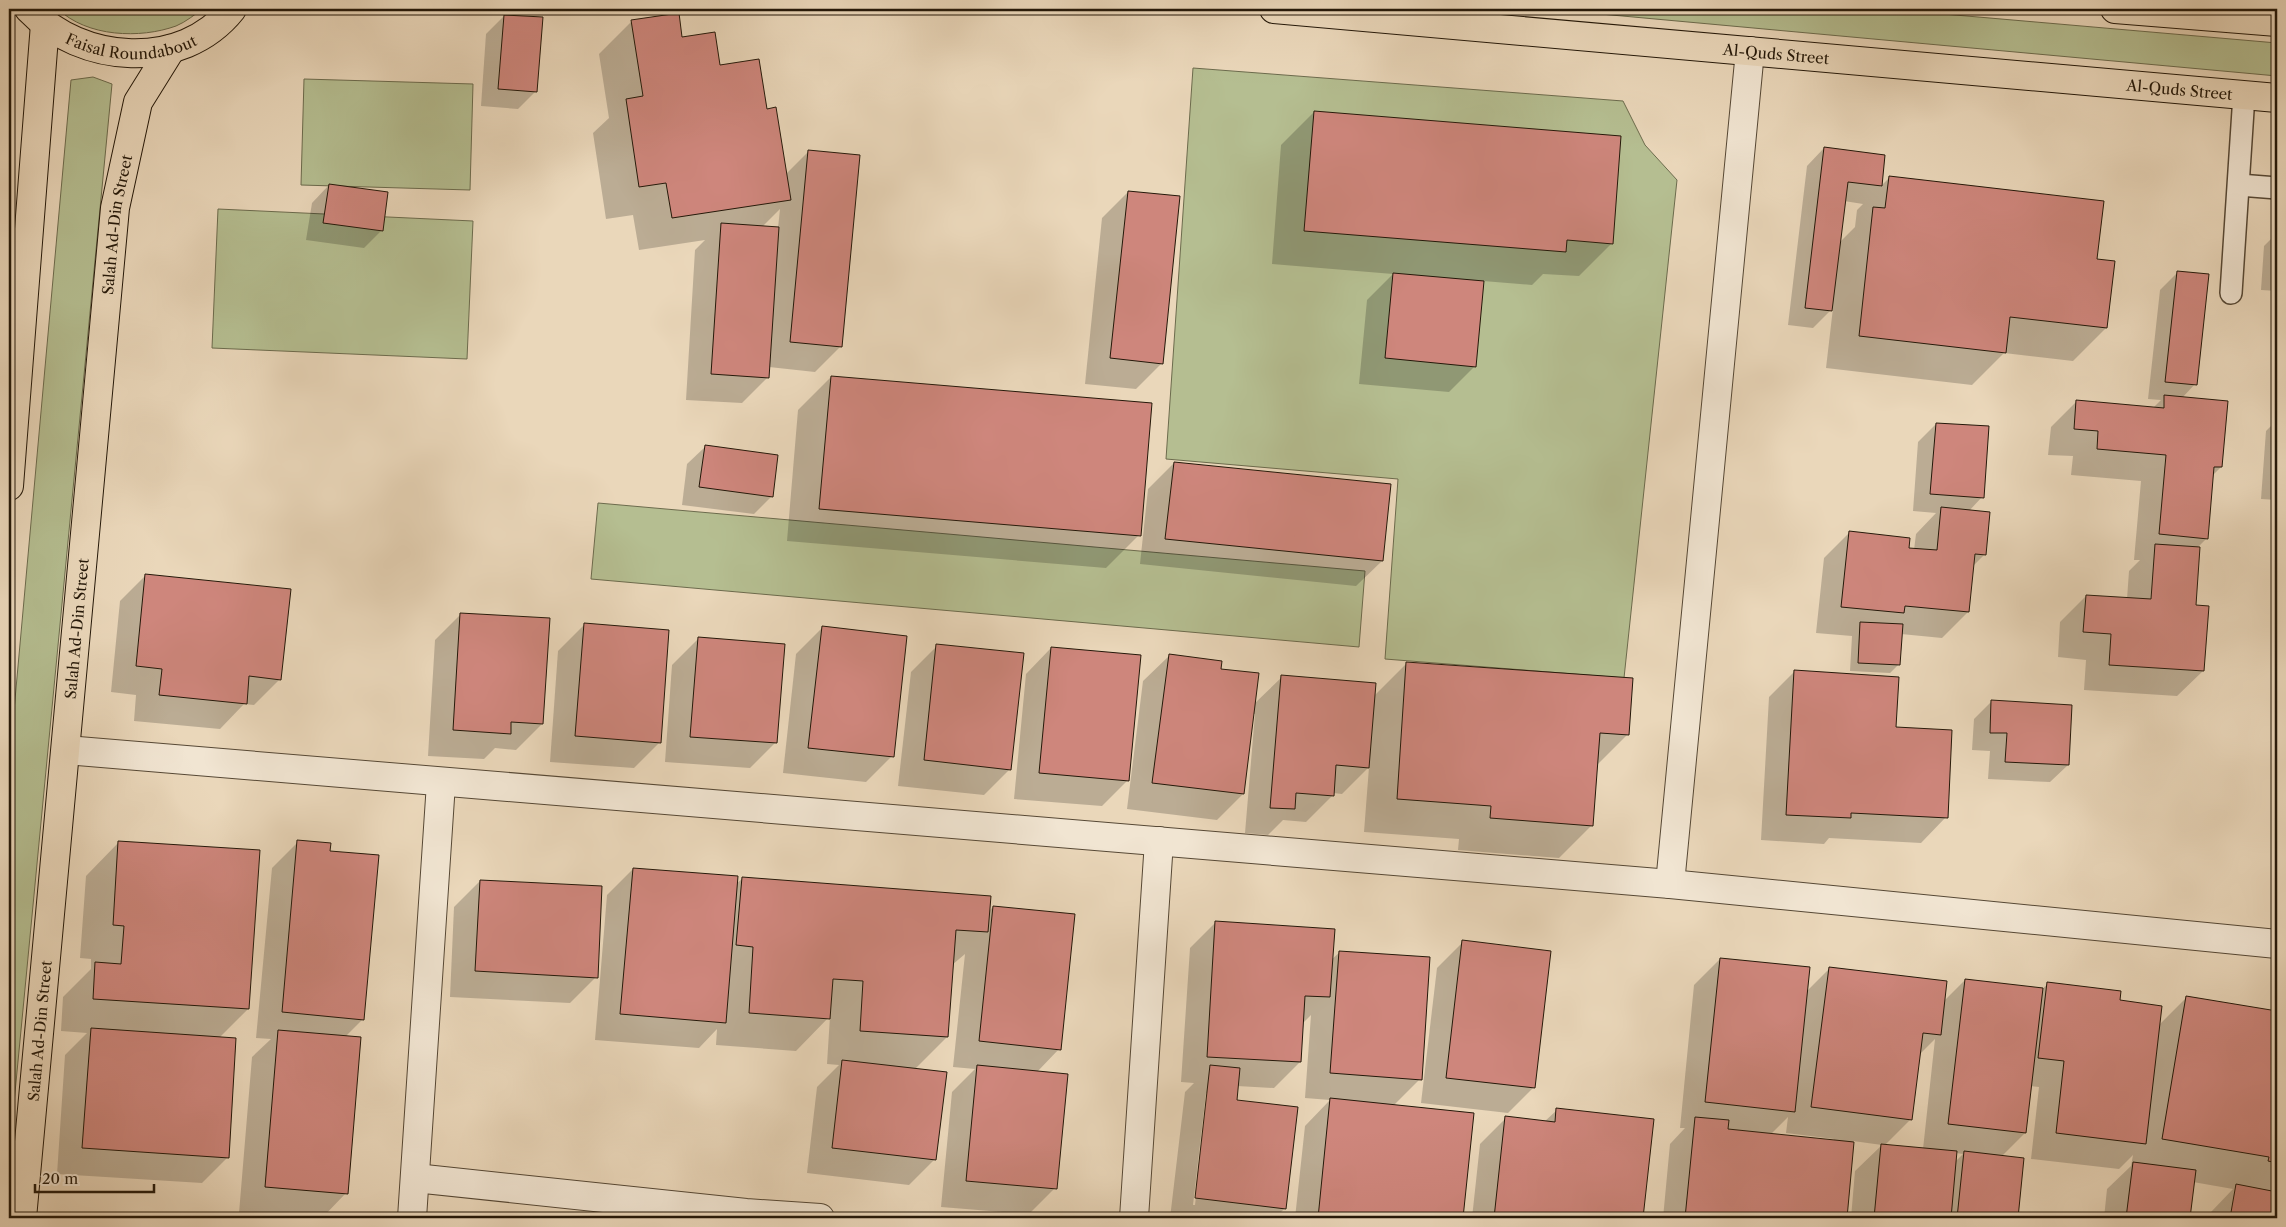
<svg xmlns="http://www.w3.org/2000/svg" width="2286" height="1227" font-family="'Libre Caslon Text',serif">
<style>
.green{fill:#b5be91;stroke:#6c6b4d}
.shadow{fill:#0003;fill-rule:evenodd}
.building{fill:#ce867c;stroke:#241809}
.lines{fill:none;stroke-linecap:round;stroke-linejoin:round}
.service-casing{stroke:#564835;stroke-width:24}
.minor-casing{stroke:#564835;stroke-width:30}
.primary-casing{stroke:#241809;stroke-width:30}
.service{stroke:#f1e5d2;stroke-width:21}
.minor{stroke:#f1e5d2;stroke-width:28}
.primary{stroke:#ead7ba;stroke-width:28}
.labels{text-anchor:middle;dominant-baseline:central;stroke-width:5;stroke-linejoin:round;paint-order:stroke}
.street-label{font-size:15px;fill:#241809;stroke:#f1e5d2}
</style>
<rect width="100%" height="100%" fill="#ead7ba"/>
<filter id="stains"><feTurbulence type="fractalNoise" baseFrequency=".004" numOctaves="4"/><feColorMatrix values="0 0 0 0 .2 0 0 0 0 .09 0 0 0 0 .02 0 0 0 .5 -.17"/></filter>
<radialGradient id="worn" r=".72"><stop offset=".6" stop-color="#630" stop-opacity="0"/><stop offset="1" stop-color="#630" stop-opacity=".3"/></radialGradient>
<g class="green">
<path d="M58 9H203C195 14 186 22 176 26 140 39 87 37 58 9Z"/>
<path d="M1546 9H1886L2277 43V76Z"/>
<path d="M1193 68 1623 101 1645 145 1677 180 1624 678 1385 659 1398 479 1166 459Z"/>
<path d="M93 77 112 84 9 1155V766L71 80Z"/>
<path d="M304 79 473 84 470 190 301 185Z"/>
<path d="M218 209 473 221 467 359 212 348Z"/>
<path d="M598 503 1365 571 1359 647 591 579Z"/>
</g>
<g class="shadow">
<path d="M504 16 536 91 518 109 481 106 486 34Z"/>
<path d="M632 21 681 39 719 66 766 110 786 174 809 151 841 346 815 372 769 367 768 377 742 403 686 400 695 250 705 240 639 250 633 215 606 219 593 133 609 118 599 54ZM780 209 778 228 762 227Z"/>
<path d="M1314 112 1612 243 1579 276 1543 274 1532 285 1483 281 1475 366 1449 392 1359 384 1367 300 1393 274 1272 264 1281 145Z"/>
<path d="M1824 148 1884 156 1880 187 1890 177 2096 260 2113 262 2106 328 2073 361 2004 353 1972 385 1826 368 1833 308 1813 328 1788 325 1807 166ZM1844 201 1863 204 1857 210 1855 227 1839 243Z"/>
<path d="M329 185 382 230 364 248 306 240 312 203Z"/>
<path d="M1128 192 1162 363 1136 389 1085 384 1102 218Z"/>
<path d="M2277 233V291L2261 290 2264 246Z"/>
<path d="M2178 272 2195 384 2182 398 2221 467 2212 476 2207 538 2197 548 2195 607 2203 671 2177 696 2084 690 2086 660 2058 657 2060 622 2086 596 2127 599 2129 571 2140 560H2134L2141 481 2071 475 2073 456 2048 455 2051 427 2077 401 2153 408 2161 400 2148 399 2160 290Z"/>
<path d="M831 377 1139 535 1106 568 787 541 798 410Z"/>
<path d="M2277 420V500L2261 499 2266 431Z"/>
<path d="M1936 424 1982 497 1969 511 1984 555 1972 567 1968 612 1942 638 1901 634 1899 664 1890 673 1850 671 1852 636 1816 633 1824 558 1850 532 1914 550 1916 534 1936 513 1913 511 1918 442Z"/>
<path d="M705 447 771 497 754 514 682 505 687 464Z"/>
<path d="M1174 463 1382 561 1356 586 1140 564 1148 489Z"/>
<path d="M146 575 280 679 254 705 244 704 220 729 134 721 136 695 111 692 120 601Z"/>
<path d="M461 614 542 724 516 750 495 748 484 759 428 756 435 640Z"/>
<path d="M584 625 660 742 634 768 550 762 558 651Z"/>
<path d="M822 628 892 756 866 782 783 773 796 654Z"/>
<path d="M698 639 776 742 750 768 665 762 672 665Z"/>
<path d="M937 646 1010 769 984 795 898 786 911 672Z"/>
<path d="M1051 648 1128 780 1102 806 1014 799 1026 674Z"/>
<path d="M1169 656 1220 670 1254 704 1282 677 1373 697 1407 663 1628 734 1596 766 1592 825 1559 858 1458 850 1459 839 1364 832 1369 767 1342 794 1333 793 1332 796 1306 822 1283 820 1268 835 1245 833 1255 714H1253L1243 794 1217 820 1127 809 1143 681Z"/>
<path d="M1795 671 1894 728 1946 817 1921 843 1829 838 1824 844 1761 840 1769 697Z"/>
<path d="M1991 702 2068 765 2050 782 1988 779 1990 751 1972 750 1974 719Z"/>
<path d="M119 842 248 1009 219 1038 228 1157 202 1183 57 1174 65 1055 87 1033 61 1031 63 997 91 969V959L80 958 86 876Z"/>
<path d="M298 842 329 852 363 1019 345 1037 346 1193 322 1218 239 1213 252 1057 271 1039 256 1038 272 868Z"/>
<path d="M633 869 736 884 742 879 988 912 993 907 1059 1049 1037 1072 1055 1188 1029 1214 941 1207 952 1092 975 1069 953 1067 965 954 952 965 947 1037 914 1070 935 1159 909 1185 807 1173 817 1087 839 1065 827 1064 830 1016 796 1051 716 1045 717 1029 699 1048 595 1040 607 895Z"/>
<path d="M480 881 596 977 570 1003 450 997 454 907Z"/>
<path d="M1216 922 1331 960 1340 952 1420 1079 1393 1106 1472 1114 1462 1218H1295L1305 1126 1330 1100 1305 1098 1311 1015 1303 1023 1300 1062 1274 1088 1237 1086 1235 1101 1285 1208 1275 1218H1170L1185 1092 1194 1083 1181 1082 1190 948ZM1206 1093H1208L1195 1205H1193Z"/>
<path d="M1463 942 1533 1088 1508 1113 1421 1103 1437 968Z"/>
<path d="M1720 959 1806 992 1830 968 1943 1002 1965 980 2042 989 2048 984 2118 1002 2159 1025 2187 997 2277 1012V1218H2210L2211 1212 2233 1189 2193 1182 2189 1218H2104L2107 1189 2131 1166 2133 1155 2119 1169 2031 1159 2039 1087 2031 1086 2025 1133 2001 1157 2023 1159 2017 1218H1851L1855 1171 1882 1145 1853 1141 1845 1218H1663L1670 1144 1685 1128H1680L1694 985ZM1935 1039 1923 1149 1884 1146 1911 1119 1919 1055ZM1788 1117 1786 1133 1834 1139 1833 1141 1770 1135ZM1956 1153 1963 1154 1955 1162Z"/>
<path d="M1557 1110 1652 1120 1642 1218H1472L1480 1144 1506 1118 1544 1122Z"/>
</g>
<g class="building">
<path d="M679 13 682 37 715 32 720 65 759 59 767 109 776 107 791 200 672 218 666 183 639 187 626 99 643 96 631 20Z"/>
<path d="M504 15 543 17 537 92 498 89Z"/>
<path d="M1314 111 1621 136 1613 244 1567 240 1566 252 1304 231Z"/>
<path d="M1824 147 1885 155 1882 186 1848 182 1832 311 1805 308Z"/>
<path d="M808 150 860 155 842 347 790 342Z"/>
<path d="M1889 176 2104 201 2097 259 2115 261 2107 328 2010 317 2006 353 1859 336 1873 207 1885 208Z"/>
<path d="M329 184 388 192 383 231 323 223Z"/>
<path d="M1128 191 1180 196 1163 364 1110 358Z"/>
<path d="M721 223 779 227 769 378 711 374Z"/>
<path d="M2177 271 2209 274 2197 385 2165 382Z"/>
<path d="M1393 273 1484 281 1476 367 1385 358Z"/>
<path d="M831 376 1152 403 1141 536 819 509Z"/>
<path d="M2164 395 2228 401 2222 467H2214L2208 539 2159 534 2166 455 2097 449 2098 431 2074 429 2076 400 2164 408Z"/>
<path d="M1936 423 1989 426 1984 498 1930 494Z"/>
<path d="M705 445 778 455 773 497 699 487Z"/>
<path d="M1174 462 1391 484 1383 561 1165 539Z"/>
<path d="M1941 507 1990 512 1986 555 1975 554 1969 612 1905 606 1904 613 1841 607 1849 531 1910 538 1909 548 1937 550Z"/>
<path d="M2155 544 2200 547 2196 605 2209 606 2204 671 2109 665 2111 634 2083 632 2086 595 2151 599Z"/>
<path d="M145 574 291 589 281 680 249 676 247 704 159 695 162 669 136 666Z"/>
<path d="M460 613 550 618 543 724 511 722V734L453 730Z"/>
<path d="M1860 622 1903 624 1900 665 1858 663Z"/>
<path d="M584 623 669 630 661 743 575 736Z"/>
<path d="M822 626 907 636 894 757 808 748Z"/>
<path d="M698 637 785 644 777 743 690 737Z"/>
<path d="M936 644 1024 653 1011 770 924 760Z"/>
<path d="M1051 647 1141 655 1129 781 1039 773Z"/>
<path d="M1169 654 1222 661 1221 669 1259 673 1244 794 1152 783Z"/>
<path d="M1406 662 1633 678 1629 735 1600 733 1593 826 1490 818 1491 806 1397 799Z"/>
<path d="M1794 670 1899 677 1896 727 1952 730 1948 818 1851 813V818L1786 815Z"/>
<path d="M1281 675 1376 683 1369 768 1336 765 1334 796 1296 793 1295 809 1270 808Z"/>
<path d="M1991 700 2072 705 2069 765 2005 762 2007 733H1990Z"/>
<path d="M297 840 331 843 330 851 379 855 364 1020 282 1012Z"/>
<path d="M118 841 260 850 249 1009 93 999 95 962 121 964 124 926 113 925Z"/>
<path d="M633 868 738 876 726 1023 620 1014Z"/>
<path d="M742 877 991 896 988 932 956 930 948 1037 860 1031 863 981 833 979 830 1019 749 1013 753 947 736 945Z"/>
<path d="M480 880 602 886 598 978 475 971Z"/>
<path d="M993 906 1075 914 1061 1050 979 1041Z"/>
<path d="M1215 921 1335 929 1330 997 1305 996 1301 1062 1207 1057Z"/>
<path d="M1462 940 1551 951 1535 1088 1446 1078Z"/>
<path d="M1339 951 1430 957 1422 1080 1330 1073Z"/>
<path d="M1720 958 1810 967 1795 1112 1705 1102Z"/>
<path d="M1829 967 1947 981 1941 1035 1923 1033 1912 1120 1811 1107Z"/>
<path d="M1965 979 2043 988 2026 1133 1948 1124Z"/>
<path d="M2047 982 2121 991 2120 1000 2162 1006 2146 1144 2056 1133 2064 1061 2038 1058Z"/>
<path d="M2186 996 2277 1011V1163L2268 1161 2269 1157 2162 1139Z"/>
<path d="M91 1028 236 1038 229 1158 82 1148Z"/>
<path d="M278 1030 361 1037 348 1194 265 1187Z"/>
<path d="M842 1060 947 1072 936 1160 832 1148Z"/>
<path d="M977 1065 1068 1074 1057 1189 966 1181Z"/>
<path d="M1210 1065 1240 1068 1237 1100 1298 1107 1286 1209 1195 1198Z"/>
<path d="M1330 1098 1474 1113 1463 1218H1318Z"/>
<path d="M1556 1108 1654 1119 1643 1218H1494L1505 1116 1555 1122Z"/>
<path d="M1695 1117 1729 1120 1728 1129 1854 1142 1847 1218H1685Z"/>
<path d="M1881 1144 1957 1151 1951 1218H1874Z"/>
<path d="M1964 1151 2024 1158 2018 1218H1957Z"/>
<path d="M2133 1162 2196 1170 2190 1218H2126Z"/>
<path d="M2236 1184 2277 1192V1218H2230Z"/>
</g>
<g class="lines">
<defs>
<g id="service">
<path d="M2239 185 2277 188"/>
<path d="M2231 293 2244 95"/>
</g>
<g id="minor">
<path d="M66 750 1670 884 2277 944"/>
<path d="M1670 884 1750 51"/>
<path d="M415 1178 746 1213 820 1218"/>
<path d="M412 1218 441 783"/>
<path d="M1134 1218 1159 841"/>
</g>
<g id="primary">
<path id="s1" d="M29 9C81 64 182 72 232 9"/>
<path id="s2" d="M1274 9 2277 98"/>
<path d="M2115 9 2277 22"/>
<path d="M9 486 45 24"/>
<path id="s3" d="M22 1218 115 208 138 102 171 49"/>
</g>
</defs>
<use href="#service" class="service-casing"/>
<use href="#minor" class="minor-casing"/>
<use href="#primary" class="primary-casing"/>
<use href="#service" class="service"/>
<use href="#minor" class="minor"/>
<use href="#primary" class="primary"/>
</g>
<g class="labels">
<g class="street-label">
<text stroke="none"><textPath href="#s1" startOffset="114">Faisal Roundabout</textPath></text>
<text stroke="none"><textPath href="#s2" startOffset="504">Al-Quds Street</textPath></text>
<text stroke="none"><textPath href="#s2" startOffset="909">Al-Quds Street</textPath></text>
<text stroke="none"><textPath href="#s3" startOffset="998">Salah Ad-Din Street</textPath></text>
<text stroke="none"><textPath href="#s3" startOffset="592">Salah Ad-Din Street</textPath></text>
<text stroke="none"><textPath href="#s3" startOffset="188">Salah Ad-Din Street</textPath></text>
</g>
</g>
<rect width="2286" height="1227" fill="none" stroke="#ead7ba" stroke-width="30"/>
<rect x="10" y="10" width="2266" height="1207" fill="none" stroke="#241809" stroke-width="2.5"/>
<rect x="15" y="15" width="2256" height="1197" fill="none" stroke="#241809"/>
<path d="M35 1184v8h119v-8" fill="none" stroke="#241809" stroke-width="2.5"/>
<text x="42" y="1184" font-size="15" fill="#241809" stroke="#f1e5d2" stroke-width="4" paint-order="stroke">20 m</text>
<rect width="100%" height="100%" filter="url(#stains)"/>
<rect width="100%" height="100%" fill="url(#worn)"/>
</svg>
